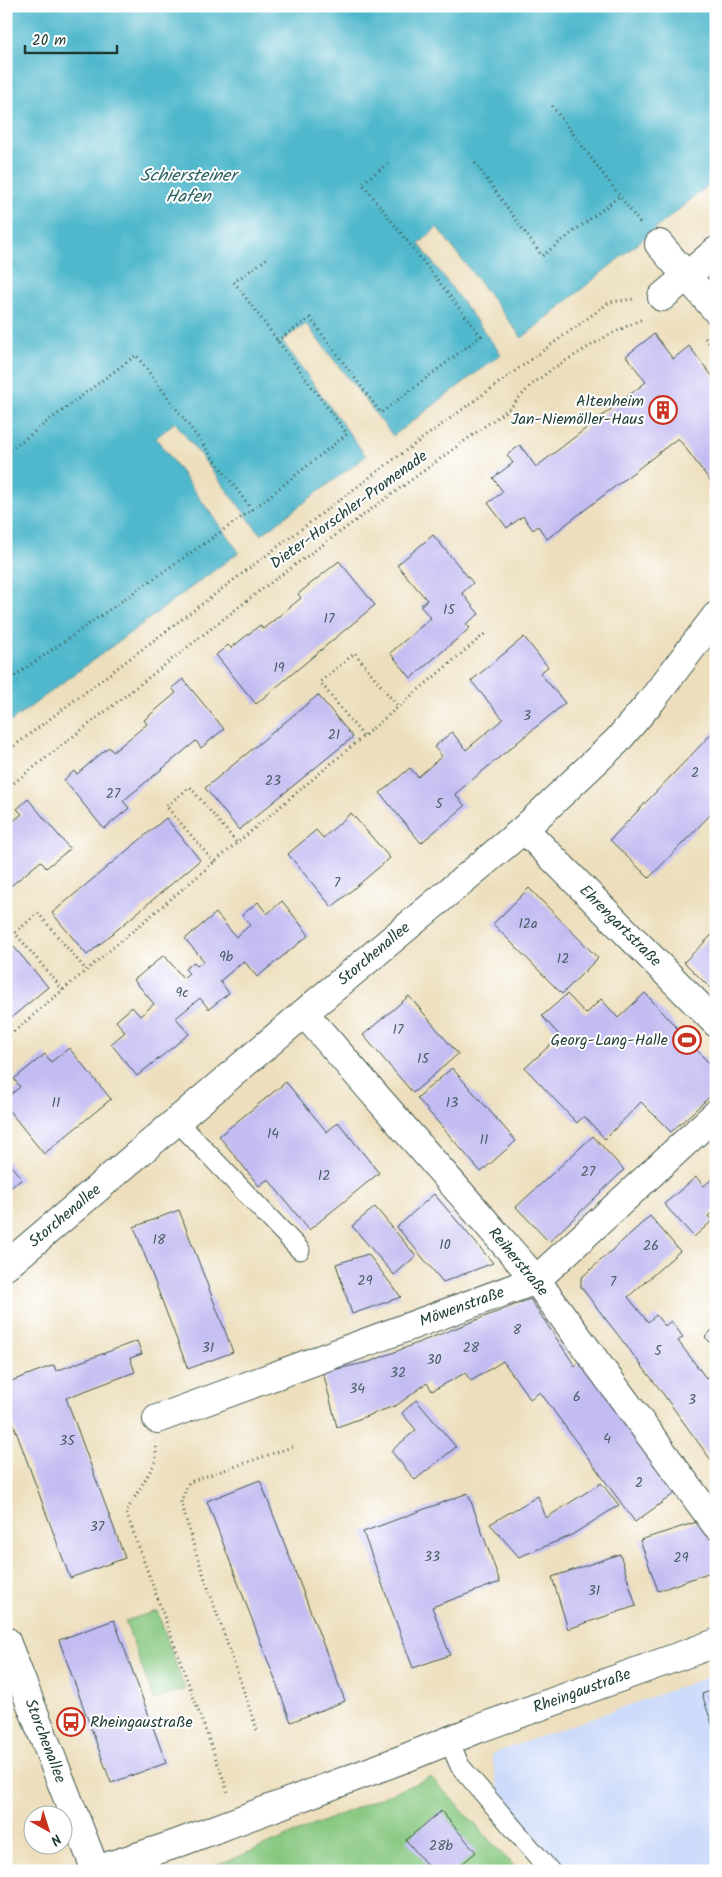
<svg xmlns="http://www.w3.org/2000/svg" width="722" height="1877" font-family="Kalam,sans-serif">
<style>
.built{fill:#cddbfa}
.green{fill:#87c880;stroke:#53825a}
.water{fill:#4fb8cc;stroke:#377a80}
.building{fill:#c3bcf2}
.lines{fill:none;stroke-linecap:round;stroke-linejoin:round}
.lane-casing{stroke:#3e5549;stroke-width:21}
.street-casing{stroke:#3e5549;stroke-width:30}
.secondary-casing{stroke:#3e5549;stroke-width:30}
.path{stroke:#3e5549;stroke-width:3;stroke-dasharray:1 4;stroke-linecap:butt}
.lane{stroke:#fff;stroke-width:19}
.street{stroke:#fff;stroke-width:28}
.secondary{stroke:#fff;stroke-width:28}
.labels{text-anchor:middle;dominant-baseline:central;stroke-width:4;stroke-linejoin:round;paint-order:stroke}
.number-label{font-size:14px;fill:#485d64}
.poi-label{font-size:16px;fill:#1f3d34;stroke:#fff;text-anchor:end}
.street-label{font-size:16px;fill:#1f3d34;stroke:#fff}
.water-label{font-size:18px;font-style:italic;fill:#2d6262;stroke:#fff}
</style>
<rect width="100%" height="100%" fill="#fff"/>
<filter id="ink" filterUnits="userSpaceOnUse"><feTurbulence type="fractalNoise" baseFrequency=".02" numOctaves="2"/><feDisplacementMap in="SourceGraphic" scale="10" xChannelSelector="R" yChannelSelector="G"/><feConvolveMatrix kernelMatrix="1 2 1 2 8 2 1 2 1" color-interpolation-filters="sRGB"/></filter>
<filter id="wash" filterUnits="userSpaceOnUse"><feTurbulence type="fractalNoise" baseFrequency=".0096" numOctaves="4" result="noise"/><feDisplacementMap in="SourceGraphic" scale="20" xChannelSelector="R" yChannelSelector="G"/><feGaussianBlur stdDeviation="1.12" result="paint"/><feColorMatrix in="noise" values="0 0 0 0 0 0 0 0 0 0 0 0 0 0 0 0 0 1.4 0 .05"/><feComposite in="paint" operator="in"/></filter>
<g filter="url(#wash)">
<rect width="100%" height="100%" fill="#eddfbd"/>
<path class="built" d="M716 1674V1871H562L500 1796 491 1754Z"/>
<g class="green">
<path d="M157 1611 185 1690 154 1700 125 1621Z"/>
<path d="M431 1777 518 1871H203Z"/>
</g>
<path class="water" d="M6 6H716V179L522 338 437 227 419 244 501 354 393 436 306 324 282 341 366 456 261 535 175 422 156 438 239 552 6 725Z"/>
<g id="blocks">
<g class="building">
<path d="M654 334 673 359 689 346 716 381V484L714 486 678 438 547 539 538 526 533 530 523 516 507 528 488 503 503 492 493 478 513 463 507 455 520 445 536 467 646 382 626 356Z"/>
<path d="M433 535 473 583 462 593 479 614 466 624 470 628 411 678 390 653 431 618 420 606 427 600 397 565Z"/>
<path d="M339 561 375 605 256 704 216 655 228 645 231 648 260 625 263 629 301 598 298 594Z"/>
<path d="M524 637 548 667 540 673 565 703 455 794 465 806 421 843 380 793 410 768 418 777 442 756 434 747 452 732 466 750 503 719 471 681Z"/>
<path d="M183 679 224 729 201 748 196 741 123 801 129 808 104 829 64 780 74 771 77 774 109 747 113 752 147 724 144 720 176 693 172 688Z"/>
<path d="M318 695 353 737 239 830 205 788Z"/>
<path d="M716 729V809L649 878 610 840Z"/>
<path d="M28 799 70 849 46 868 41 861 6 890V832L10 829 7 826 22 814 17 809Z"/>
<path d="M351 813 390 858 332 907 288 854 316 830 323 838Z"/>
<path d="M166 818 200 860 87 955 52 913Z"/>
<path d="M529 888 598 958 562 994 493 924Z"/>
<path d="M282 901 309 935 257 977 244 961 220 981 229 993 209 1009 200 998 176 1018 189 1034 137 1076 111 1044 125 1032 116 1021 132 1007 140 1016 154 1004 134 980 164 955 183 978 189 973 185 969 194 962 197 966 204 961 185 939 216 913 236 937 250 925 242 915 258 902 267 914Z"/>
<path d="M716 931V994L684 962Z"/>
<path d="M14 947 48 987 6 1022V953Z"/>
<path d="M645 993 716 1071V1091L671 1132 641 1102 605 1139 584 1116 577 1123 525 1068 560 1036 542 1016 567 994 586 1014 601 999 618 1018Z"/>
<path d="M409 996 458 1054 413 1093 363 1035Z"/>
<path d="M69 1048 111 1099 44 1154 6 1107V1098L20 1087 14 1079 45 1054 51 1062Z"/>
<path d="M452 1068 516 1141 481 1172 417 1098Z"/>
<path d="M286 1082 327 1132 338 1122 379 1173 309 1230 268 1179 259 1186 219 1136Z"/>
<path d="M593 1136 624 1170 549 1242 516 1207Z"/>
<path d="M6 1160 22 1179 6 1191Z"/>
<path d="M716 1175V1209L708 1216 712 1221 694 1237 664 1204 696 1177 704 1186Z"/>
<path d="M434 1194 493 1263 443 1282 397 1227Z"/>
<path d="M375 1207 416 1256 394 1275 352 1226Z"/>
<path d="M179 1210 233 1352 188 1369 134 1227Z"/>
<path d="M650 1216 680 1251 628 1297 648 1322 656 1315 665 1326 671 1321 683 1337 678 1341 706 1378 711 1374 716 1381V1467L658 1387 581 1287V1278Z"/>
<path d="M368 1254 401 1297 352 1314 336 1264Z"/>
<path d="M530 1299 575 1366 583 1360 678 1491 635 1522 540 1392 530 1399 503 1361 471 1381 465 1373 432 1391 427 1383 397 1405 337 1427 323 1372 369 1362Z"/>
<path d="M716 1326V1348L705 1337Z"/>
<path d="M137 1341 142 1354 130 1358 135 1372 66 1398 125 1558 70 1578 6 1404V1383L54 1365 56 1371Z"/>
<path d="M416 1400 456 1447 415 1480 391 1451 416 1430 402 1413Z"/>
<path d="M260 1480 345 1701 291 1722 207 1501Z"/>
<path d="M601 1483 619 1505 570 1536 519 1557 490 1524 538 1496 546 1518Z"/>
<path d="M468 1493 500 1582 432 1607 450 1655 413 1668 363 1532Z"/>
<path d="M700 1521 716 1546V1570L658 1591 640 1540Z"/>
<path d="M620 1554 636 1606 568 1629 552 1577Z"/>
<path d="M114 1620 166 1763 111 1783 59 1640Z"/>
<path d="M716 1689V1733H715L702 1694Z"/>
<path d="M441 1811 476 1852 454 1871H432L406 1840Z"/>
</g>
</g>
</g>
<g filter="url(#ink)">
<use href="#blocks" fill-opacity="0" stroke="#3e5549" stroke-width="1"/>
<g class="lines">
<defs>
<g id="lane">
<path d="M177 1121 300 1250"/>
<path d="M449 1741 460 1766 550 1871"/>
</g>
<g id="street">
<path d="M659 244 716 310"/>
<path d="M662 297 716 251"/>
<path d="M524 829 716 1023"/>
<path d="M304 1013 536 1280 716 1525"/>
<path d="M6 1266 304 1013 524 829 617 741 652 700 716 616"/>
<path d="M157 1419 536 1280 716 1114"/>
<path d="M6 1641 96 1871"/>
</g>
<path id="secondary" d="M93 1871 173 1845 403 1759 480 1728 716 1643"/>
</defs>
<use href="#lane" class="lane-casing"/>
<use href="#street" class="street-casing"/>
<use href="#secondary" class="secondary-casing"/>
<g class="path">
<path d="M552 106 640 223"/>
<path d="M475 163 542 256 620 196"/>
<path d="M705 338 716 351"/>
<path d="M277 341 310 318 381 413 481 336 362 183 390 162"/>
<path d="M6 453 136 355 252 510 6 682"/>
<path d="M252 510 347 434 234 282 269 257"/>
<path d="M363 736 320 682 355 653 398 707"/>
<path d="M6 752 382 468 610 302 634 299"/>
<path d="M6 789 258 592 511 407 530 386 552 369 605 337 642 319"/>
<path d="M214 862 166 806 190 787 237 843"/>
<path d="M63 990 15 933 38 913 86 970"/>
<path d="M6 1038 487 632"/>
<path d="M156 1447V1461L126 1512 228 1792"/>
<path d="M257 1730 194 1547 181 1501 189 1482 295 1446"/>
</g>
<use href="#lane" class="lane"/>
<use href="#street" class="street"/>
<use href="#secondary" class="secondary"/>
</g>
</g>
<defs>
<symbol id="building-ring" viewBox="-11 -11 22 22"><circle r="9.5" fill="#fff" stroke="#c8321e" stroke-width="1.5"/><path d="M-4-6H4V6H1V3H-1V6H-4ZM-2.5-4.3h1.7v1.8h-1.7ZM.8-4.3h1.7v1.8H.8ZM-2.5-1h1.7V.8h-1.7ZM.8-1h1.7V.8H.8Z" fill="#c8321e"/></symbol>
<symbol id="stadium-ring" viewBox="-11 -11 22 22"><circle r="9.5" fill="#fff" stroke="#c8321e" stroke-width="1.5"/><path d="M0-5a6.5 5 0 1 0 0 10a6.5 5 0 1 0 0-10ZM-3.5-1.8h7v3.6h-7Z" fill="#c8321e"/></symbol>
<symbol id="bus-ring" viewBox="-11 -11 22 22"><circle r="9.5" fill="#fff" stroke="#c8321e" stroke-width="1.5"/><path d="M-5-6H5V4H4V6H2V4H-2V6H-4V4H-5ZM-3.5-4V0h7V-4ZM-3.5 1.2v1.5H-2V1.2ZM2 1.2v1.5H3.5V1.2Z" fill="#c8321e"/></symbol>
</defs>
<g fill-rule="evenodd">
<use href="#building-ring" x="647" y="394" width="32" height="32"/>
<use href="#stadium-ring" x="671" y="1024" width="32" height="32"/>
<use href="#bus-ring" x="55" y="1706" width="32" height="32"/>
</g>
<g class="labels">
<g class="number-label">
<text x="449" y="610">15</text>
<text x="329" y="619">17</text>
<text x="279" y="668">19</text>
<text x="527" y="716">3</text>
<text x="334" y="735">21</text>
<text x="695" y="773">2</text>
<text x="273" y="781">23</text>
<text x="113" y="794">27</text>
<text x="439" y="804">5</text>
<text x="337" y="883">7</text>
<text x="528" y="924">12a</text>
<text x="226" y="957">9b</text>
<text x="563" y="959">12</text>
<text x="182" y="993">9c</text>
<text x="398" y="1030">17</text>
<text x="423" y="1059">15</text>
<text x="56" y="1103">11</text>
<text x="452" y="1103">13</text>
<text x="273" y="1134">14</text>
<text x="484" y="1140">11</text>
<text x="588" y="1172">27</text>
<text x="324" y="1176">12</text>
<text x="159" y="1240">18</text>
<text x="445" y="1245">10</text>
<text x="651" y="1246">26</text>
<text x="365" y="1281">29</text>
<text x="613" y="1282">7</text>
<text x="517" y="1330">8</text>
<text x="208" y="1348">31</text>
<text x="471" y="1348">28</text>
<text x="658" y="1351">5</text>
<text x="434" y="1360">30</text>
<text x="398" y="1373">32</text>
<text x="357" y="1389">34</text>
<text x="577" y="1397">6</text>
<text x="692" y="1400">3</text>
<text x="607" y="1439">4</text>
<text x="67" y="1441">35</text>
<text x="639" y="1483">2</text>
<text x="97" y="1527">37</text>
<text x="432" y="1557">33</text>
<text x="681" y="1558">29</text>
<text x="594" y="1591">31</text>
<text x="441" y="1846">28b</text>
</g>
<g class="poi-label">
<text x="644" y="401">Altenheim<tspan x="644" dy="18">Jan-Niemöller-Haus</tspan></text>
<text x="668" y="1040">Georg-Lang-Halle</text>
<text x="90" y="1722" text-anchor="start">Rheingaustraße</text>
</g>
<g class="street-label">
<text transform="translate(349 510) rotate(-36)">Dieter-Horschler-Promenade</text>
<text transform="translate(620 926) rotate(45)">Ehrengartstraße</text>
<text transform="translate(374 954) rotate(-40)">Storchenallee</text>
<text transform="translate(65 1216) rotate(-40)">Storchenallee</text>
<text transform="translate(518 1262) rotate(50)">Reiherstraße</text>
<text transform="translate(462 1307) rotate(-20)">Möwenstraße</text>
<text transform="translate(582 1691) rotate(-20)">Rheingaustraße</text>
<text transform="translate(45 1741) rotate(69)">Storchenallee</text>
</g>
<g class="water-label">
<text x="188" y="176">Schiersteiner<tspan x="188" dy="21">Hafen</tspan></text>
</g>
</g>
<rect width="722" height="1877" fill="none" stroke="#fff" stroke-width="25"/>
<g transform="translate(48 1830) rotate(141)"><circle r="24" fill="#ffffff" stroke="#a5b1ae"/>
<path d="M0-4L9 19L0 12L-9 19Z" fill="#c8321e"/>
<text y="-8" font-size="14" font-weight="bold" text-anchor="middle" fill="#1f3d34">N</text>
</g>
<path d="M25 45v8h92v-8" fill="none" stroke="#1f3d34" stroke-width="2.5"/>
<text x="32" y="45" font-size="15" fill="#1f3d34" stroke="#ffffff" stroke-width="4" paint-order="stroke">20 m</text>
</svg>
